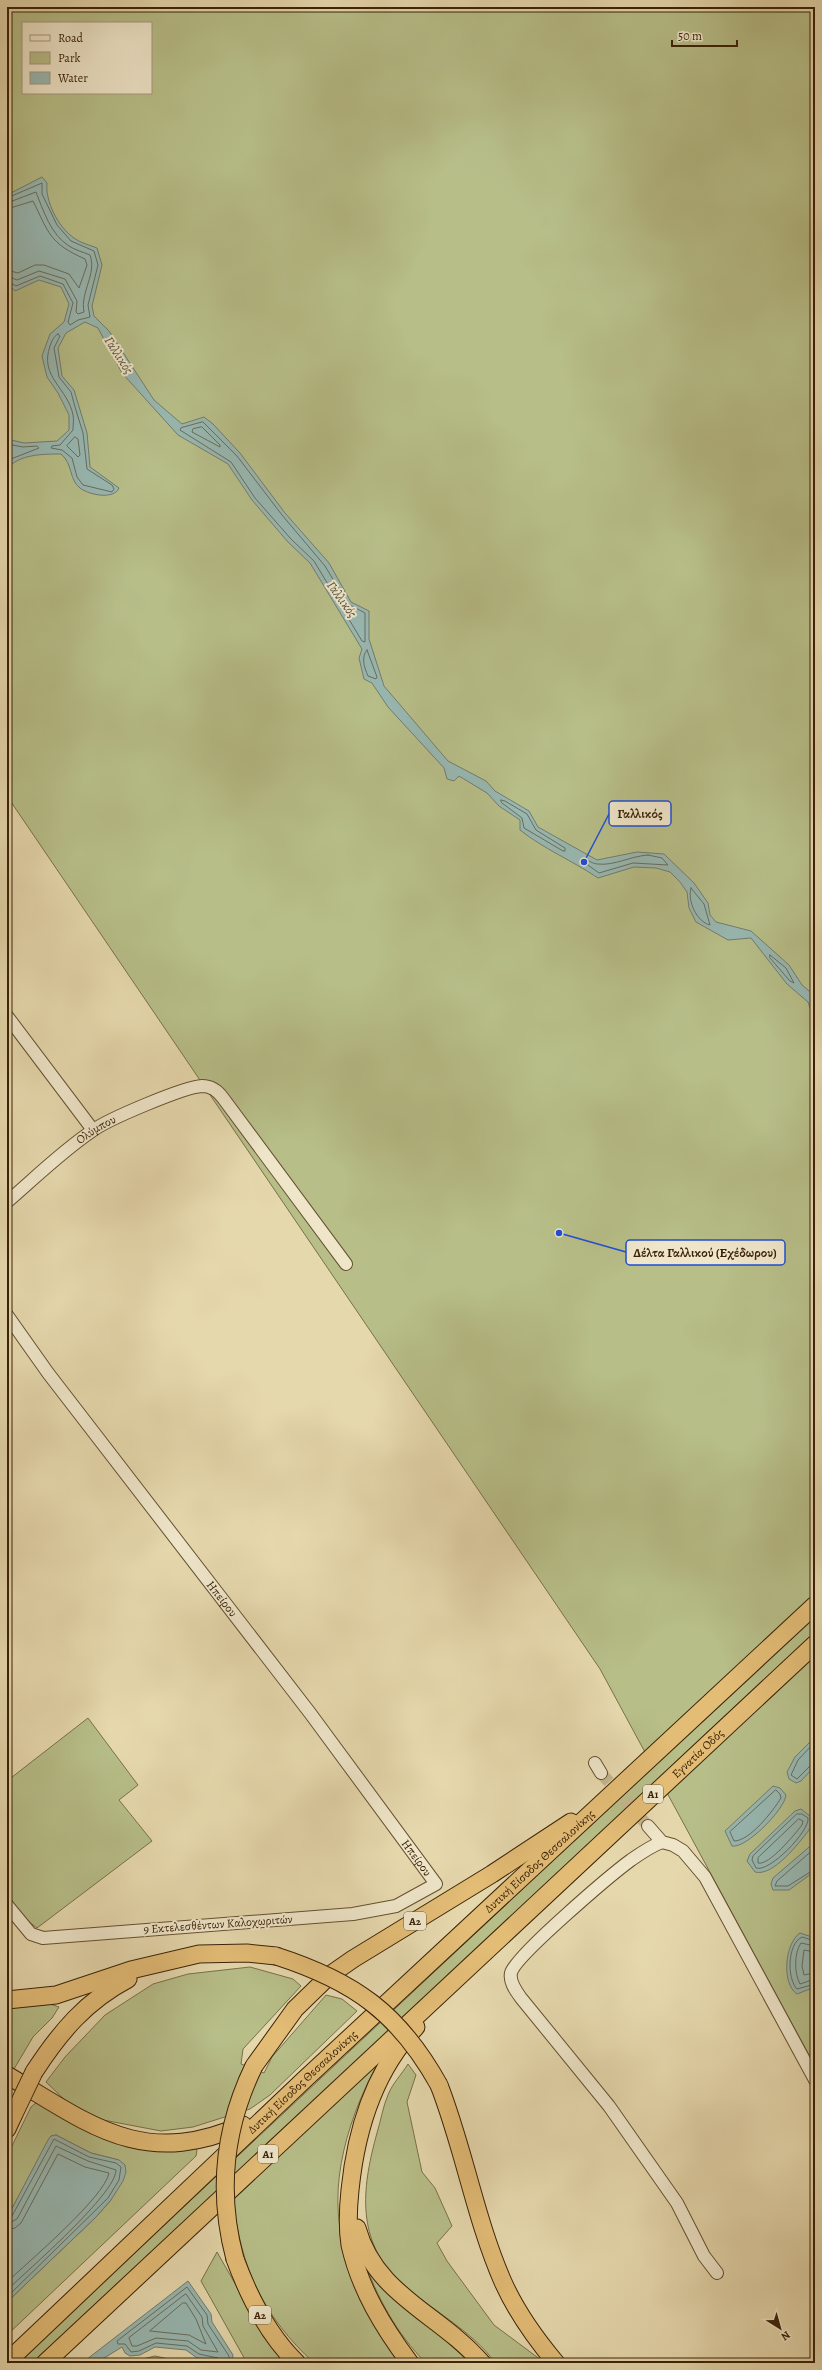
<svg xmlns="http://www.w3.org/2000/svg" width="822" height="2370" font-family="Alegreya,serif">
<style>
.green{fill:#b7be88;stroke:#787048;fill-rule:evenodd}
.water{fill:#98b8b2;stroke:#727c6e}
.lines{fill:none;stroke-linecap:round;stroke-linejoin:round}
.shore{stroke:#696d5c;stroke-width:1}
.minor-tunnel{stroke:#c4b48c;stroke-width:12;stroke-dasharray:12 6;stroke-linecap:butt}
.minor-casing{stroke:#655030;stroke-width:14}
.highway-casing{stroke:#3a2207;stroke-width:19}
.minor{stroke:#efe6ca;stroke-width:12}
.highway{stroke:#e3bc76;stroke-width:17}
.highway-bridge-casing{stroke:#3a2207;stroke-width:19;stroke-linecap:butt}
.highway-bridge{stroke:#e3bc76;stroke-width:17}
.labels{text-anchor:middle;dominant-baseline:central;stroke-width:4;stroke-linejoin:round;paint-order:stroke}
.shield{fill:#efe6ca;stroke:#705d42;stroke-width:1}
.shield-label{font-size:11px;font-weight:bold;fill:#3a2207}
.street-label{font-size:12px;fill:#3a2207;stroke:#efe6ca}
.water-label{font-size:13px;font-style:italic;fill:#564f3a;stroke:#efe6ca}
.leader{fill:none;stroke:#1d4ed8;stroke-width:1.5}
.callout-dot{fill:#1d4ed8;stroke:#efe6ca;stroke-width:1.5}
.callout{fill:#efe6ca;stroke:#1d4ed8;stroke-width:1.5}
.callout-label{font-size:13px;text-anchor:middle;font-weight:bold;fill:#3a2207}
</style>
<rect width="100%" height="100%" fill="#e6d8ad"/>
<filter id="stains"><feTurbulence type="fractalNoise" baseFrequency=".005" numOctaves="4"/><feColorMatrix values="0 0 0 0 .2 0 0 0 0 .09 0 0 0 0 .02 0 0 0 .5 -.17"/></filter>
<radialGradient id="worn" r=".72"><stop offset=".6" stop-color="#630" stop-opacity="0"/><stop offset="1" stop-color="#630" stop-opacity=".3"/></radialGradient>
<g class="green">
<path d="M7 7H815V2066L660 1780 35 2363H17L653 1767 600 1669 7 796ZM23 23H151V93H23Z"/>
<path d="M88 1718 138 1785 119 1800 152 1841 37 1928 23 1917 7 1896V1781Z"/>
<path d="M250 1967 293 1979 301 1986 243 2049 241 2064 264 2073 272 2057 326 1995 342 1999 357 2011 270 2095 250 2109 193 2127 161 2131 103 2120 69 2104 46 2082 65 2057 105 2015 153 1984 188 1974Z"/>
<path d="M50 2004 59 2007 52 2018 33 2037 14 2069 7 2066V2008Z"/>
<path d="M387 2047C355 2100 327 2174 342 2238 345 2250 355 2264 360 2276 375 2305 389 2334 404 2363H314C263 2316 241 2268 233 2200Z"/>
<path d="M408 2064 416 2075 407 2102 422 2172 435 2188 452 2226 437 2243 447 2261 494 2325 545 2363H495C475 2332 423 2305 396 2278 355 2236 363 2184 377 2133 381 2120 383 2106 388 2095 392 2084 402 2074 408 2064Z"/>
<path d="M37 2102 99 2135 194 2146 197 2150 196 2156 7 2335V2302L96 2217 111 2200 119 2160 91 2153 56 2135 51 2136 7 2218V2156L31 2107Z"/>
<path d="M217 2252 261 2329 289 2363H247L201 2281Z"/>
<path d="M363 2258 477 2363H426C396 2333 377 2297 363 2258Z"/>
<path d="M155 2356 187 2363H126Z"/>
</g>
<g class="water">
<path d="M42 177 47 183C45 201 58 227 74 238 80 243 90 245 97 248L102 265 92 306 94 316 109 331 154 400 182 424 204 417 213 424 240 453 285 513 329 563 351 602 369 611V639L384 686 448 761 486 781 495 791 529 811 538 827 597 860 637 852 664 854 694 883 708 903 710 915 716 922 751 931 789 965 802 985 815 996V1022L808 1002 787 984 751 938 728 940 696 922 689 908 687 892 680 882 670 872 656 868 634 867 598 878C573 861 544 849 520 830V820L499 806 487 793 459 776 454 781 447 779 444 768 388 707 372 683 364 679 359 658 362 649 310 563 288 542 252 500 228 464 178 435 122 373 98 328 85 322 66 333 58 348 62 376 74 390 87 433 90 467 119 488C114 500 89 495 80 488 69 480 73 464 61 454 43 454 19 454 7 469V439L24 443 57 441 69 430V415L58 393 47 377 42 356 50 334 64 322 69 304 61 287 39 280 15 291 7 283V195Z"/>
<path d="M815 1737V1766L801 1781 796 1783 789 1779 787 1772 795 1757Z"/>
<path d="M773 1786 780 1788 786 1795C785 1809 746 1849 732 1846L725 1831Z"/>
<path d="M801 1809 811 1817 812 1825 809 1830C799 1843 773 1877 755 1872L747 1861 750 1854 795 1811Z"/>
<path d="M815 1842V1871L789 1890H773L771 1884 773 1878Z"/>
<path d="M800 1933 815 1938V1987L797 1994C781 1983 785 1943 800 1933Z"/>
<path d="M56 2135 91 2153 119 2160 125 2165 126 2172 123 2181 111 2200 96 2217 7 2302V2218L48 2140 51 2136Z"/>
<path d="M188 2281 211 2314 212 2322 233 2355 232 2361 228 2363 197 2358 186 2350 155 2347 140 2355 130 2356 125 2353 122 2347 96 2363H82Z"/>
</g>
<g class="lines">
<g class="shore">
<path d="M7 198 42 183V194L57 225 71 241 94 251 98 265 88 305 90 317 78 320 70 325 68 322 73 303 63 284 40 276 16 286 7 281"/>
<path d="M7 203 36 192C43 210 51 235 69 246 75 250 83 252 90 255 97 274 80 292 84 312L78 314 76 312 77 301 65 279 39 271 17 280 7 276"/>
<path d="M7 209 33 201C49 233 49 243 85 259L87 265 79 288 69 274 44 265H35L18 273 7 270"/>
<path d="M58 334 60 336 54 348 59 377 71 392 75 407 83 433 87 469 112 485 114 489 112 492 83 485 77 477 72 458 62 450 51 448 52 446 60 445 73 430C73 425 74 419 73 415 68 388 39 377 50 346 52 341 53 337 58 334Z"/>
<path d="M203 422 237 456 282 515 325 566 348 604 365 613V642L362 641 314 561 291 539 255 498 231 462 180 430 181 428Z"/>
<path d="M202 427 220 445V447L192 432 193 429Z"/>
<path d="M75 437 78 439 80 455 78 457 67 446Z"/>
<path d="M7 444 23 447 37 446 39 448 11 459 7 463"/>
<path d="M367 650 377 677 376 679 368 676C364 667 361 657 367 650Z"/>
<path d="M501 800 505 801 527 814 536 830 565 848V851H563L524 828 522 818 502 803Z"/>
<path d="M648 855 662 858 668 865 633 863 599 873 581 860 583 858C588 860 593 864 598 864 614 866 631 856 648 855Z"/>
<path d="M691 888 704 904 710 925C697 922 687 901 691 888Z"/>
<path d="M770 955 786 968 794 983 790 981 770 958Z"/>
<path d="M815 1742 798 1760 791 1775 797 1779 811 1765 815 1763"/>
<path d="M776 1790 780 1794 781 1798C773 1811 750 1841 734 1841L730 1832Z"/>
<path d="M797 1814H802L808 1818C810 1831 769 1873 756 1868L752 1860 753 1856Z"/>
<path d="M799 1819 803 1821 802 1825C795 1834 769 1866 758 1863V1858Z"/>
<path d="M815 1848 777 1881 775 1886H788L815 1869"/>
<path d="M815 1941 802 1937C787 1944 787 1979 797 1989L815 1984"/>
<path d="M815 1946 801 1943C794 1953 794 1973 800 1984L815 1979"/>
<path d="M815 1952 804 1950 802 1966 804 1975 815 1973"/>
<path d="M7 2219 12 2216 54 2139 89 2157 116 2163 121 2167 119 2180 108 2198 7 2297"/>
<path d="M7 2224 17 2219 56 2146 88 2161 116 2170C116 2194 28 2270 7 2290"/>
<path d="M7 2230 15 2228 21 2223 58 2154 85 2167 109 2173C105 2197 28 2262 7 2282"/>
<path d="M186 2294 202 2317 203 2326 218 2352 201 2350 188 2341 156 2338 137 2346H132L129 2338Z"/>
<path d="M183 2303H186L196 2319 206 2344 189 2335 150 2331Z"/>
<path d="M220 2363 218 2358 199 2354 187 2346 156 2343 139 2351 131 2352 125 2344H118L117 2341 187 2287 207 2315 208 2324 229 2356 228 2363"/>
</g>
<path class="minor-tunnel" d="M601 1773 648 1826"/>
<defs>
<g id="minor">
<path d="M7 1016 93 1130"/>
<path id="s1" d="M7 1202C35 1178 61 1152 92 1131 108 1119 184 1087 202 1086 212 1086 218 1091 223 1098L346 1264"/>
<path id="s2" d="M7 1315 48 1373 310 1713 436 1884 396 1906 353 1914 43 1938 31 1934 7 1905"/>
<path d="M595 1763 601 1773"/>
<path d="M648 1826 662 1842 673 1845 683 1851 705 1877 815 2080"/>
<path d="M662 1842C651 1846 641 1853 631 1860 612 1874 515 1956 511 1973 509 1982 516 1991 521 1998L609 2106 677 2203 704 2256 717 2273"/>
</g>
<g id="highway">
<path d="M7 2000 56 1995 131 1970 199 1954 247 1953 276 1956"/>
<path d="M254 2066 295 2009 330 1975 353 1959 492 1874 571 1822"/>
<path d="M34 2072C60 2032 86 2001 128 1979"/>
<path d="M7 2075C91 2125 142 2169 243 2125"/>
<path d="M439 2085C464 2149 475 2218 503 2282 516 2311 535 2338 556 2363"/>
<path d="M7 2129 13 2116"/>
<path d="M357 2228C375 2295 440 2314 482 2363"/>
<path d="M235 2259C249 2297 268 2335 297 2363"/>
<path id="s3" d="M7 2362 304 2080 815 1605"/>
<path id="s4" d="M45 2363 815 1644"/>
<path d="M410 2363C383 2327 360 2289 350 2245 347 2226 348 2209 350 2190 356 2131 374 2071 416 2027"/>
</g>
</defs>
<use href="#minor" class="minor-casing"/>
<use href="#highway" class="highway-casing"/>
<use href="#minor" class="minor"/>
<use href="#highway" class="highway"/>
<defs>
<g id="highway-bridge">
<path d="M276 1956C354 1981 399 2013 439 2085"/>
<path d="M13 2116 34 2072"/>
<path d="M235 2259C217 2192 224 2128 254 2066"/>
</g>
</defs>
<use href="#highway-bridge" class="highway-bridge-casing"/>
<use href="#highway-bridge" class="highway-bridge"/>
</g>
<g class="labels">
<g class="shield">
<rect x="643" y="1785" width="20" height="18" rx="3"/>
<rect x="404" y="1912" width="22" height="18" rx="3"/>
<rect x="258" y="2145" width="20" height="18" rx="3"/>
<rect x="249" y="2306" width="22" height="18" rx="3"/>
</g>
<g class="shield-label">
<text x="653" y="1794">Α1</text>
<text x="415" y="1921">Α2</text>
<text x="268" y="2154">Α1</text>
<text x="260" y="2315">Α2</text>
</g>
<g class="street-label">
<text stroke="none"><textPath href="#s1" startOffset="115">Ολύμπου</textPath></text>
<text stroke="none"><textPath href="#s2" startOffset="356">Ηπείρου</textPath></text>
<text stroke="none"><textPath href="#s4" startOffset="893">Εγνατία Οδός</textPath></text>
<text stroke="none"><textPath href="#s2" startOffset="680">Ηπείρου</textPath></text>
<text stroke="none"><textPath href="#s3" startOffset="731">Δυτική Είσοδος Θεσσαλονίκης</textPath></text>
<text transform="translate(218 1924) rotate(-4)">9 Εκτελεσθέντων Καλοχωριτών</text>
<text stroke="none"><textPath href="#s3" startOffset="407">Δυτική Είσοδος Θεσσαλονίκης</textPath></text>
</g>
<g class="water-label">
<text transform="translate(119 355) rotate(57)">Γαλλικός</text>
<text transform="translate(342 599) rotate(54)">Γαλλικός</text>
</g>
</g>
<path class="leader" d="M584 862L609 814M559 1233L626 1252"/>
<g class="callout-dot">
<circle cx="584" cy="862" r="4"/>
<circle cx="559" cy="1233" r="4"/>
</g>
<g class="callout">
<rect x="609" y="801" width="62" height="25" rx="4"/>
<rect x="626" y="1240" width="159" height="25" rx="4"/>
</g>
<g class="callout-label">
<text x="640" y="818">Γαλλικός</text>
<text x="705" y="1257">Δέλτα Γαλλικού (Εχέδωρου)</text>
</g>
<rect width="822" height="2370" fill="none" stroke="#e6d8ad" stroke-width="24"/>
<rect x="8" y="8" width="806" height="2354" fill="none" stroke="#3a2207" stroke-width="2"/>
<rect x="12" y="12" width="798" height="2346" fill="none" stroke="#3a2207"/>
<rect x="22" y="22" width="130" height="72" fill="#efe6ca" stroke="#a7987c"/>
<rect x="30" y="35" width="20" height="6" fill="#efe6ca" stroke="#a7987c"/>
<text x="58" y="42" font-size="12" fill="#3a2207">Road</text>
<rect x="30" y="52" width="20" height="12" fill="#b7be88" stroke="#a7987c"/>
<text x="58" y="62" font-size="12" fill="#3a2207">Park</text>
<rect x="30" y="72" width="20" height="12" fill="#98b8b2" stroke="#a7987c"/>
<text x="58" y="82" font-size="12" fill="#3a2207">Water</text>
<g transform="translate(780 2328) rotate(143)" stroke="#efe6ca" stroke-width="3" paint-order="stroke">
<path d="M0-3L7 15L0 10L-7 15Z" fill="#3a2207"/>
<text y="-6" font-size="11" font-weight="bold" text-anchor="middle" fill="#3a2207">N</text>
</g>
<path d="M672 40v6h65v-6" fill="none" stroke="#3a2207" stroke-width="2"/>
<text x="678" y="40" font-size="12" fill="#3a2207" stroke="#efe6ca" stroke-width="3" paint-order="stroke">50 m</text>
<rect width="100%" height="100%" filter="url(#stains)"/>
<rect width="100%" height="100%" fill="url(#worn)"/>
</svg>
